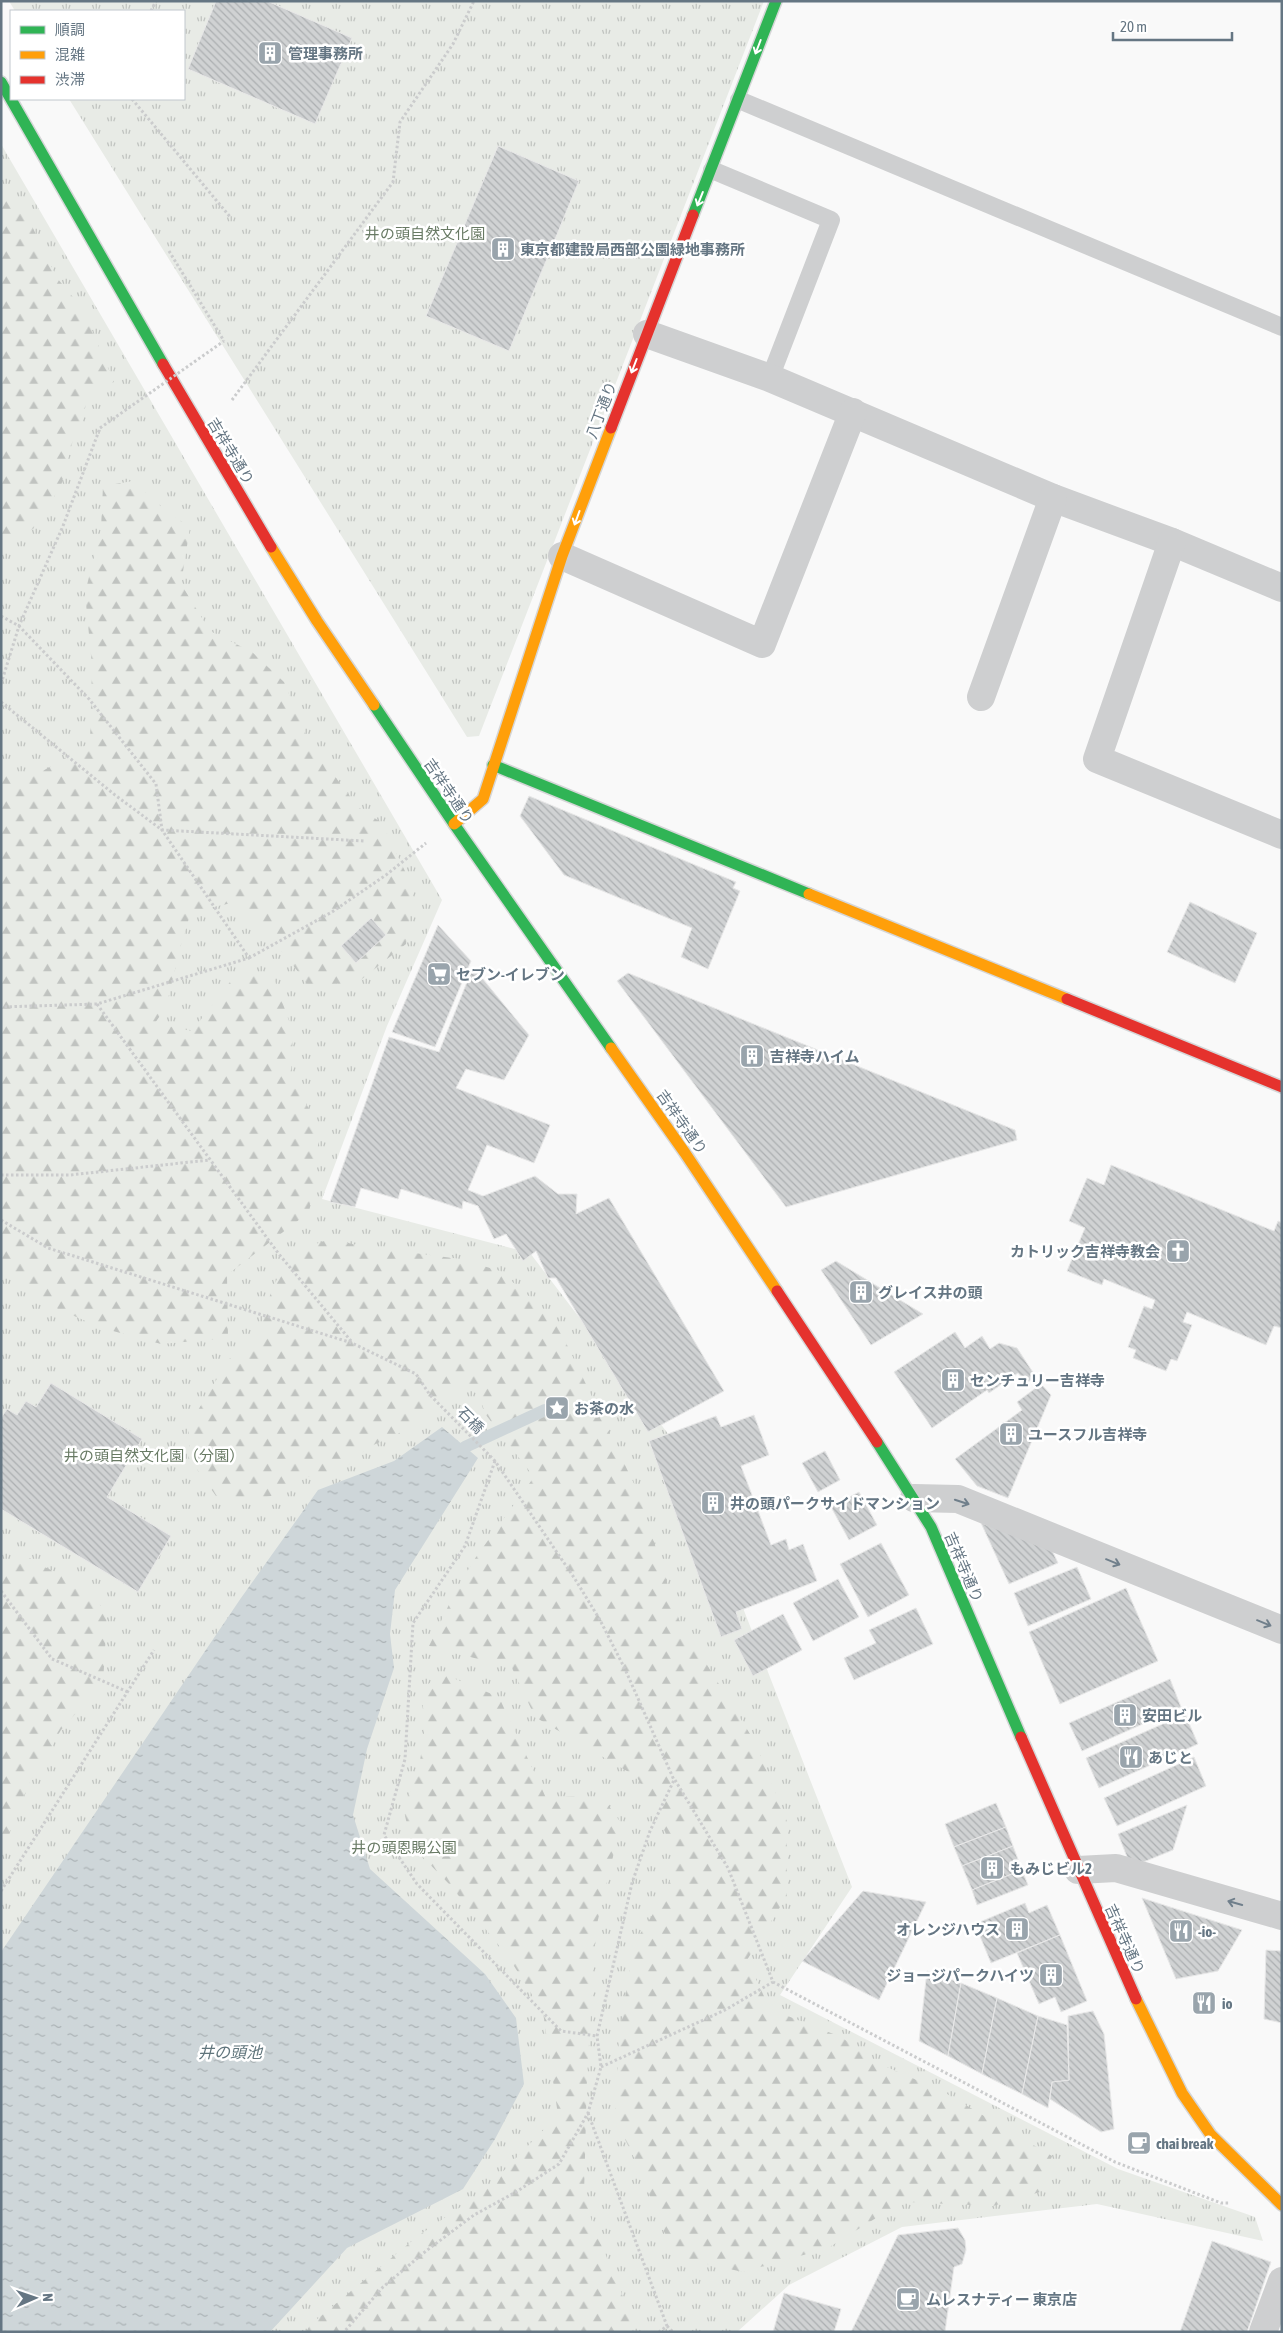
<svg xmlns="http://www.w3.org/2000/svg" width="1283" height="2333" font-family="'Asap Condensed','Noto Sans JP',sans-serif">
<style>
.grass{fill:url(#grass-tufts)}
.forest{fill:url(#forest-firs)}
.water{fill:url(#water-ripples)}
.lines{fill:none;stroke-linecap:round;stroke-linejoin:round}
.stream{stroke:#ced6d9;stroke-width:12}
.building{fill:url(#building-back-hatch);stroke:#e8e8e8}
.fast-casing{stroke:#d5d6d7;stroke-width:14}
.slow-casing{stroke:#d5d6d7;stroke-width:14}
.jam-casing{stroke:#d5d6d7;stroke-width:14}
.path{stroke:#cbcccd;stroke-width:3;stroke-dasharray:2.5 2.5;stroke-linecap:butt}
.lane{stroke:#cecfd0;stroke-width:18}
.street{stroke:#cecfd0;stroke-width:28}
.fast{stroke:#30b455;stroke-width:11}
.slow{stroke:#ff9f0a;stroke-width:11}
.jam{stroke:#e5322d;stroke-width:11}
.path-bridge{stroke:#cbcccd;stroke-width:3;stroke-dasharray:2.5 2.5;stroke-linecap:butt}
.oneway{stroke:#fff}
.oneway2{stroke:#707f8b}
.labels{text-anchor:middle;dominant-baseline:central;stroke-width:5;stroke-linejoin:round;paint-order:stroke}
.poi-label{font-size:15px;font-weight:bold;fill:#657683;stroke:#fff;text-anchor:start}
.park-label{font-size:15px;fill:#687a64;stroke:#fff}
.street-label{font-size:15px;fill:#657683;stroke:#fff}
.water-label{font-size:16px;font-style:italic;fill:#60757c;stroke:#fff}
</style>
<defs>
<pattern id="grass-tufts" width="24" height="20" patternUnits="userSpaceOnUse" patternTransform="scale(1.25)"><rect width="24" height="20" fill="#e8ebe6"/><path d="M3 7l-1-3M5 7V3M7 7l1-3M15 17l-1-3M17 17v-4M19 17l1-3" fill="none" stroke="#c0c3c0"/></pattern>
<pattern id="forest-firs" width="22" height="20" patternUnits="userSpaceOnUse" patternTransform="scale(1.25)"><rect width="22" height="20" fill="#e8ebe6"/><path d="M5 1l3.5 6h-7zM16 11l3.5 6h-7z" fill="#c0c3c0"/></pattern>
<pattern id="water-ripples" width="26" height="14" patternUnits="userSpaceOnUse" patternTransform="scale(1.25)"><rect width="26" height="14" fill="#ced6d9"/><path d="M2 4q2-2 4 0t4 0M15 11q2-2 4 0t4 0" fill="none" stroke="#abb2b5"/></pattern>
<pattern id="building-back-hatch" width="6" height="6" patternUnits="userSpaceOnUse" patternTransform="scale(1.25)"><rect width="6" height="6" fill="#d0d2d3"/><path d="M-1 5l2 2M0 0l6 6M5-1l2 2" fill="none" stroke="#acafb1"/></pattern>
</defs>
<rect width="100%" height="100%" fill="#f9f9f9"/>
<g class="grass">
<path d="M9 1H764L479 736 467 737 69 99H184V11H15Z"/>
<path d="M1 144 442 900 387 1026 322 1199 530 1253 682 1452 852 1887 780 1995 1118 2169 1255 2217 1263 2241 1097 2204 902 2227 789 2285 737 2332H1Z"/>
</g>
<g class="forest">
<path d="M1 182 30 222 57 278 83 309 114 382 89 391 81 426 73 440 61 486 33 529 9 541 1 540Z"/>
<path d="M133 481 165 510 190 527 181 584 210 631 252 652 284 682 309 742 358 807 382 823 413 888 406 944 357 983 308 985 286 956 236 902 191 912 182 941 166 1007 155 1023 192 1031 237 973 273 976 293 1032 291 1075 319 1128 316 1178 308 1213 227 1275 228 1338 161 1344 102 1328 58 1309 5 1266 1 1255V769L7 772H41L90 743 92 666 85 593 101 529 103 486Z"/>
<path d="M331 1239 361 1246 460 1259 500 1271 554 1318 638 1492 679 1620 755 1742 787 1821V1896L747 1960 770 2009 841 2037 882 2065 942 2091 1052 2156 1040 2192 993 2206 907 2202 884 2213 828 2248 743 2272 680 2258 657 2220 645 2180 615 2119 619 2038 633 1945 665 1895 678 1857 637 1777 535 1717 512 1668 429 1646 457 1588 476 1557 534 1477 486 1415 478 1394 460 1385 421 1423 367 1448 345 1468 294 1480 271 1496 243 1502 216 1496 189 1458V1425L229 1359 256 1344C271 1294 273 1254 331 1239Z"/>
<path d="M21 1552 40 1565 89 1587 107 1616 103 1683 61 1730 30 1781 1 1853V1569Z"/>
<path d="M441 1673 499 1697C514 1731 531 1764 546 1798L575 1796 604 1799 621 1823 596 1928 587 2077 584 2195 593 2225 621 2291 633 2332H306L310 2325 418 2236 484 2191 558 2115 543 2012 509 1958 450 1885 412 1846 403 1807 418 1774 424 1735 422 1690Z"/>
</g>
<path class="water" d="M442 1427 478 1458 395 1590 390 1634 394 1668 367 1749 353 1815 370 1869 485 1974 516 2018 524 2084 495 2139 463 2189 347 2248 270 2332H1V1952L241 1598 318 1490 394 1461Z"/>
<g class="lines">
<path class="stream" d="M465 1447 545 1410"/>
</g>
<g class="building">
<path d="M216 1H267L352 38 315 124 188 69Z"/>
<path d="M498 146 579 181 509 351 426 316Z"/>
<path d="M529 796 736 882 733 888 740 891 708 969 681 957 692 928 564 875 520 816Z"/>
<path d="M1190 902 1257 933 1235 983 1167 952Z"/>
<path d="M371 918 386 935 356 963 341 946Z"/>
<path d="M438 925 471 961 435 1047 392 1032Z"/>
<path d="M473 967 529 1035 504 1080 466 1069 456 1088 550 1125 534 1163 487 1145 468 1190 483 1196 535 1176 558 1194H577L576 1214 609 1198 724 1391 648 1432 556 1278H548L536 1251 523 1261 506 1234 494 1239 478 1206 463 1201 462 1209 401 1189 398 1199 361 1188 355 1207 330 1202 389 1037 439 1052Z"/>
<path d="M628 973 1015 1130 1017 1140 786 1207 617 981Z"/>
<path d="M1111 1165 1274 1231 1278 1221 1282 1223V1328L1274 1326 1266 1345 1187 1312 1183 1322 1192 1325 1177 1361 1171 1359 1166 1371 1133 1358 1136 1350 1128 1347 1144 1306 1152 1309 1155 1300 1104 1279 1102 1285 1067 1271 1085 1228 1069 1221 1087 1178 1104 1185Z"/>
<path d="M836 1261 923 1314 871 1345 821 1270Z"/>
<path d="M955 1332 965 1348 982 1336 990 1349 999 1343 1017 1348 1036 1377 1026 1383 1018 1373 989 1393 987 1390 932 1428 894 1372Z"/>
<path d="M51 1383 142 1439 107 1497 171 1536 138 1592 1 1509V1418L7 1409 17 1415 26 1401 36 1407Z"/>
<path d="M1041 1384 1051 1395 1008 1498 977 1486 955 1459 1022 1410 1017 1402Z"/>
<path d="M754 1415 769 1455 741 1466 771 1545 786 1539 789 1550 803 1544 817 1581 736 1612 742 1629 721 1637 649 1441 716 1416 721 1427Z"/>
<path d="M825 1451 840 1480 818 1492 802 1463Z"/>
<path d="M859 1492 877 1525 849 1540 831 1507Z"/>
<path d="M981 1523 1050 1546 1058 1563 1009 1584Z"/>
<path d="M881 1543 909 1595 868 1617 840 1564Z"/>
<path d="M1077 1567 1091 1599 1028 1626 1014 1593Z"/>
<path d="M838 1579 859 1617 813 1641 793 1603Z"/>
<path d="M1126 1588 1158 1661 1060 1704 1029 1632Z"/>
<path d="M916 1608 933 1644 854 1680 844 1658 876 1643 869 1630Z"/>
<path d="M783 1614 802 1650 753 1676 734 1640Z"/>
<path d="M1170 1679 1181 1707 1082 1751 1069 1723Z"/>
<path d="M1185 1714 1198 1744 1099 1788 1086 1758Z"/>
<path d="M1194 1757 1206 1786 1117 1826 1104 1798Z"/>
<path d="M996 1803 1006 1827 954 1847 945 1824Z"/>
<path d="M1187 1805 1173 1850 1131 1867 1118 1834Z"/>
<path d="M1006 1827 1013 1846 962 1866 954 1847Z"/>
<path d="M1013 1846 1022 1870 972 1890 962 1866Z"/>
<path d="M1022 1870 1028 1885 977 1905 972 1890Z"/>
<path d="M863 1891 926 1902 879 2000 802 1961Z"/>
<path d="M1142 1898 1242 1930 1218 1971 1176 1979Z"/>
<path d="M1025 1903 1029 1913 1047 1905 1060 1935 991 1963 975 1924Z"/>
<path d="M1060 1935 1087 2001 1061 2012 1055 1997 1039 2004 1017 1953Z"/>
<path d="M1266 1950 1282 1951V2023L1264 2019Z"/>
<path d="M927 1971 961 1983 948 2056 919 2041Z"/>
<path d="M961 1983 997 1998 982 2074 948 2056Z"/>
<path d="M997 1998 1038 2016 1022 2094 982 2074Z"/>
<path d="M1093 2011 1104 2034 1114 2129 1101 2132 1050 2099 1052 2082 1069 2080 1068 2016Z"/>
<path d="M1038 2016 1067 2025 1069 2080 1052 2082 1048 2108 1022 2094Z"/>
<path d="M958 2228 965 2240 966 2250 962 2264 954 2267 945 2332H851L898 2235Z"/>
<path d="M1212 2241 1271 2262 1247 2332H1180Z"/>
<path d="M784 2293 841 2309 834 2332H773Z"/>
</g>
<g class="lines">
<defs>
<g id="fast">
<path d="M1 82 163 364"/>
<path d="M693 215 776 1"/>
<path d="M374 705 454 824 611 1048"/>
<path d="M493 765 809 894"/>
<path d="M877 1442 931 1527 1021 1737"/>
</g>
<g id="slow">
<path d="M271 547 317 621 374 705"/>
<path d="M454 824 483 799 562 556 611 428"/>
<path d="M809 894 1067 999"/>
<path d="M611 1048 685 1153 777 1291"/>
<path d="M1136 1999 1182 2093 1211 2135 1282 2205"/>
</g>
<g id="jam">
<path d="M163 364 271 547"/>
<path d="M611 428 693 215"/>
<path d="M1067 999 1282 1087"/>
<path d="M777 1291 877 1442"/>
<path d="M1021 1737 1136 1999"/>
</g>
</defs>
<use href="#fast" class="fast-casing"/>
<use href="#slow" class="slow-casing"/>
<use href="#jam" class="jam-casing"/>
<g class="path">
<path d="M151 11 156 1"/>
<path d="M132 99 231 218"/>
<path d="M169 251 224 341"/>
<path d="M232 400 393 182 400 122 453 44 474 1"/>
<path d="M1 616 19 626 89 699 156 784 162 830 249 958 97 1004 1 1007"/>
<path d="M1 684 19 626 63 526 100 428"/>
<path d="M1 702 115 795 162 830 364 841"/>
<path d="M249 958 332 912 386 875 426 843"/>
<path d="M97 1004 278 1253 351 1341"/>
<path d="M1 1175H70L209 1160"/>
<path d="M1 1220 48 1248 352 1343 416 1374 430 1395 495 1461 575 1579 600 1620 625 1669 674 1780 650 1831 632 1883 597 2036 601 2067 588 2113 559 2164 516 2192 474 2215 426 2251 383 2287 344 2332"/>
<path d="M495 1461 465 1546 413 1623 405 1759 384 1835 417 1884 561 2031 597 2036"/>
<path d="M1 1591 52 1659 128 1692"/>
<path d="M675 1780 728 1868 773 1982 1115 2162 1221 2203H1229"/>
<path d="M1 1891 154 1650"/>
<path d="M601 2067 725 2010 773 1982"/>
<path d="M588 2113 667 2326 659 2332"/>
<path d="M667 2326 673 2332"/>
</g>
<g class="lane">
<path d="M739 100 1282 327"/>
<path d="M712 170 831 220 770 378"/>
</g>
<g class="street">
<path d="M647 334 770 378 1053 498 1172 542 1282 588"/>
<path d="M1172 542 1097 759 1282 835"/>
<path d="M562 556 762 644 853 412"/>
<path d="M981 697 1053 498"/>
<path d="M914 1498 958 1499 1282 1630"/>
<path d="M1078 1870 1116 1868 1282 1916"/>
<path d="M1263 2332 1282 2281"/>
</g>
<use href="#fast" class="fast"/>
<use href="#slow" class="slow"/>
<use href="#jam" class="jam"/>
<path class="path-bridge" d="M100 428 224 341"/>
</g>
<defs><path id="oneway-shaft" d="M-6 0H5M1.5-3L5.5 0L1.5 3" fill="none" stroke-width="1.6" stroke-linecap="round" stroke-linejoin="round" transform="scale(1.25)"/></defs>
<g class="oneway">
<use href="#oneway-shaft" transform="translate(758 47) rotate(111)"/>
<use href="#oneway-shaft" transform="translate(700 199) rotate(112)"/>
<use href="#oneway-shaft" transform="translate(634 366) rotate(111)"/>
<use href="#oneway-shaft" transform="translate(577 518) rotate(110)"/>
</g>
<g class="oneway2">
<use href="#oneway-shaft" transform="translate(962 1502) rotate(18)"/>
<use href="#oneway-shaft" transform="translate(1113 1562) rotate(22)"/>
<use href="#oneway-shaft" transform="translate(1264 1623) rotate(22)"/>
<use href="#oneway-shaft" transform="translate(1235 1903) rotate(-164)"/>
</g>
<defs>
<symbol id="building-square" viewBox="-11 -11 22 22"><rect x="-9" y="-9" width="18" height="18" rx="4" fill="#99a4ac" stroke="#fff"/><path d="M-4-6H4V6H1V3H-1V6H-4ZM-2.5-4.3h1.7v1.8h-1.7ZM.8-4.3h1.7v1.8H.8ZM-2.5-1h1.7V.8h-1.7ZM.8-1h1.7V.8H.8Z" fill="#fff"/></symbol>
<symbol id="supermarket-square" viewBox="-11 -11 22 22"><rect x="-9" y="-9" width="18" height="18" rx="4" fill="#99a4ac" stroke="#fff"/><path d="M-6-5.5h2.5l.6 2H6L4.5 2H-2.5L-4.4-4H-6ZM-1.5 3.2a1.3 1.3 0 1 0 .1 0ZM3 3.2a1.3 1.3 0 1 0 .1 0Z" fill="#fff"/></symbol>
<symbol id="church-square" viewBox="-11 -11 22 22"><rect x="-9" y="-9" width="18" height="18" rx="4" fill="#99a4ac" stroke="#fff"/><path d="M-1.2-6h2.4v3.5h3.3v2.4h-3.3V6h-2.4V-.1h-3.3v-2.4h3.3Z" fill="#fff"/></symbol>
<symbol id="sight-square" viewBox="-11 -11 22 22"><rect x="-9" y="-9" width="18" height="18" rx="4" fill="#99a4ac" stroke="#fff"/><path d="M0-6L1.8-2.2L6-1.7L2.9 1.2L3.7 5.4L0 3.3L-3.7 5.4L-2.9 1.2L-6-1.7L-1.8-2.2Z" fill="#fff"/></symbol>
<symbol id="restaurant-square" viewBox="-11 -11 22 22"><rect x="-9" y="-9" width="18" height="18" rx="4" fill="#99a4ac" stroke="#fff"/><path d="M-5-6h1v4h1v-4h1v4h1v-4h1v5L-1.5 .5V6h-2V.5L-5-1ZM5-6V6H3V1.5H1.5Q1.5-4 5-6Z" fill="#fff"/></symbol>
<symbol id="cafe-square" viewBox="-11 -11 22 22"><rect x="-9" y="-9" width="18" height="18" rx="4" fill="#99a4ac" stroke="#fff"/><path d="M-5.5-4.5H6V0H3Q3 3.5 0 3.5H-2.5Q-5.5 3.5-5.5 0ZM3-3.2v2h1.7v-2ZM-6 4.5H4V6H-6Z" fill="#fff"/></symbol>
</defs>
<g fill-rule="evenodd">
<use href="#building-square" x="256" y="39" width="28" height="28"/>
<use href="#building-square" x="489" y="235" width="28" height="28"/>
<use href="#supermarket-square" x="425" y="960" width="28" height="28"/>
<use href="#building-square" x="738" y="1042" width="28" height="28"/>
<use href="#church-square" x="1164" y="1237" width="28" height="28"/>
<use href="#building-square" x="847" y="1278" width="28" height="28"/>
<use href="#building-square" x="939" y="1366" width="28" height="28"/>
<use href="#sight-square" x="543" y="1394" width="28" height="28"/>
<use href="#building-square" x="997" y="1420" width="28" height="28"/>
<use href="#building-square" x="699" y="1489" width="28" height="28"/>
<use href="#building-square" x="1111" y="1701" width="28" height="28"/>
<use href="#restaurant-square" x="1117" y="1743" width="28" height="28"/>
<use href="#building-square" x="978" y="1854" width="28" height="28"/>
<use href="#building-square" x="1003" y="1915" width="28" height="28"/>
<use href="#restaurant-square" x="1167" y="1917" width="28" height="28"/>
<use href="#building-square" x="1037" y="1961" width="28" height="28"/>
<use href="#restaurant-square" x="1190" y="1989" width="28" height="28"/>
<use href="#cafe-square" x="1125" y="2129" width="28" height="28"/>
<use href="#cafe-square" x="894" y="2285" width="28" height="28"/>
</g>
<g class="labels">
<g class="poi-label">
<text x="288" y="53">管理事務所</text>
<text x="520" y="249">東京都建設局西部公園緑地事務所</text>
<text x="456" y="974">セブン-イレブン</text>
<text x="770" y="1056">吉祥寺ハイム</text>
<text x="1160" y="1251" text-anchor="end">カトリック吉祥寺教会</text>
<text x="878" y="1292">グレイス井の頭</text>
<text x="970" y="1380">センチュリー吉祥寺</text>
<text x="574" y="1408">お茶の水</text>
<text x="1028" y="1434">ユースフル吉祥寺</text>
<text x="730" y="1503">井の頭パークサイドマンション</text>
<text x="1142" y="1715">安田ビル</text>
<text x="1148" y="1757">あじと</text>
<text x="1010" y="1868">もみじビル2</text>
<text x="1000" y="1929" text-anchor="end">オレンジハウス</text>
<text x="1198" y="1931">-io-</text>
<text x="1034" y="1975" text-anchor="end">ジョージパークハイツ</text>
<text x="1222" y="2003">io</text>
<text x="1156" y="2143">chai break</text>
<text x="926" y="2299">ムレスナティー 東京店</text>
</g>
<g class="park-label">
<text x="425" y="233">井の頭自然文化園</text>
<text x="154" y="1455">井の頭自然文化園（分園）</text>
<text x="404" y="1847">井の頭恩賜公園</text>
</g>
<g class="street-label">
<text transform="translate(601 410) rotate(-69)">八丁通り</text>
<text transform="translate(231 451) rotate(59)">吉祥寺通り</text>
<text transform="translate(449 791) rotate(56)">吉祥寺通り</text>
<text transform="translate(682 1122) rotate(55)">吉祥寺通り</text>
<text transform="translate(471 1420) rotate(45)">石橋</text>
<text transform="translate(964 1567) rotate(67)">吉祥寺通り</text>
<text transform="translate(1125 1939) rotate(66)">吉祥寺通り</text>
</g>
<g class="water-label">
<text x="230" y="2052">井の頭池</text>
</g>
</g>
<rect width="1283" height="2333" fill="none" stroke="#657683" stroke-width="5"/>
<rect x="10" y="10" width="175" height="90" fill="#ffffff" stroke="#c1c8cd"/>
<rect x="20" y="26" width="25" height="8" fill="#30b455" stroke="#c1c8cd"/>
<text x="55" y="35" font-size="15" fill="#657683">順調</text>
<rect x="20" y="51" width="25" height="8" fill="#ff9f0a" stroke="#c1c8cd"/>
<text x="55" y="60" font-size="15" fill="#657683">混雑</text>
<rect x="20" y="76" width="25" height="8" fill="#e5322d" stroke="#c1c8cd"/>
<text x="55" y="85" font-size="15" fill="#657683">渋滞</text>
<g transform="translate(35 2298) rotate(88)" stroke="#ffffff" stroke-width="4" paint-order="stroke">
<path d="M0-4L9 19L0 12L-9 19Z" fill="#657683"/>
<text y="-8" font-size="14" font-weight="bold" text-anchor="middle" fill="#657683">N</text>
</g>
<path d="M1113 32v8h119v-8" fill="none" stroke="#657683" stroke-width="2.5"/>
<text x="1120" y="32" font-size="15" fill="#657683" stroke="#ffffff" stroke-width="4" paint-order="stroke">20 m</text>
</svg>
